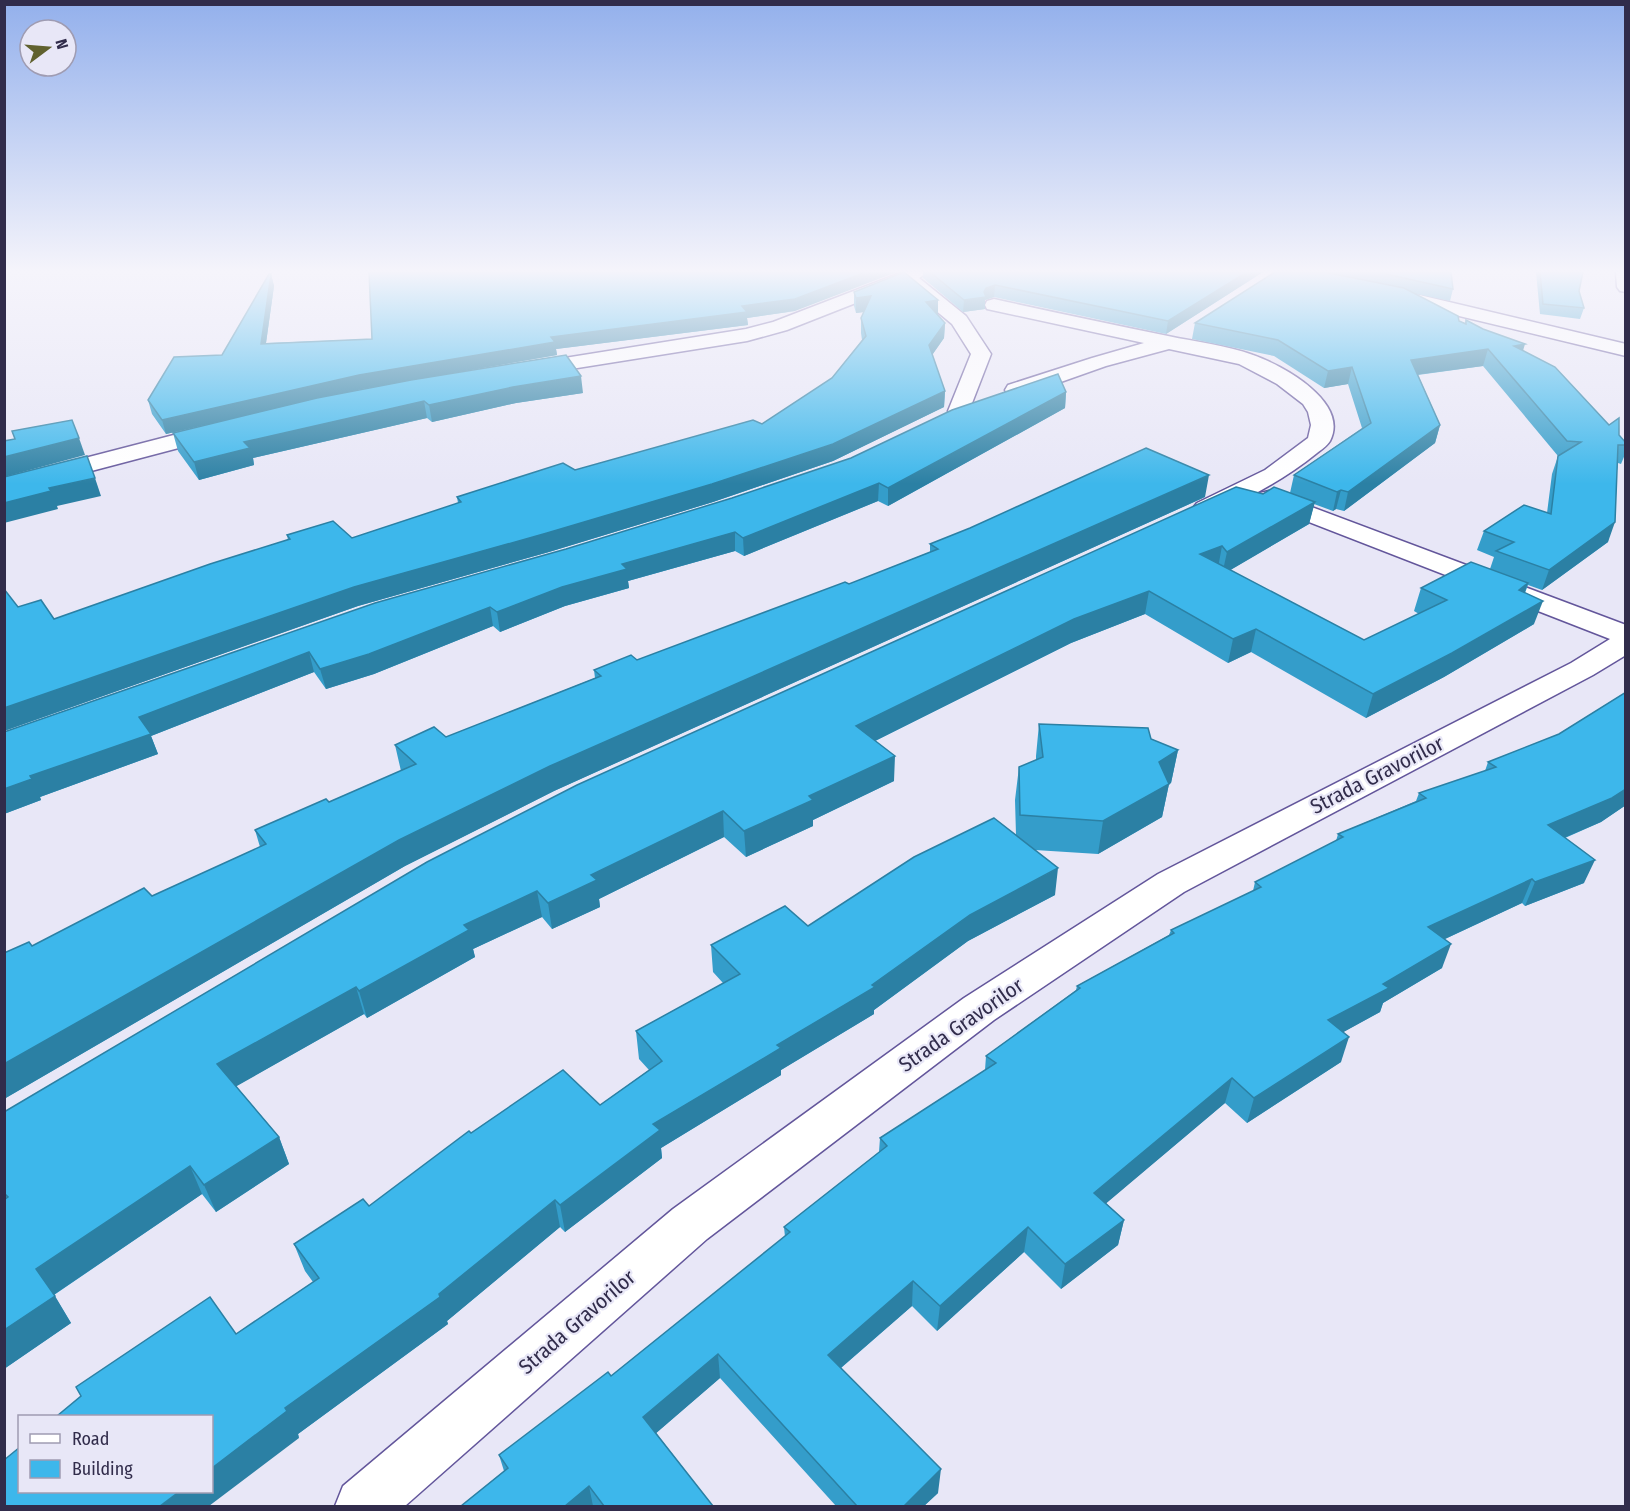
<svg xmlns="http://www.w3.org/2000/svg" width="1630" height="1511" font-family="'Fira Sans Condensed',sans-serif">
<style>
.lines{fill:none;stroke-linecap:round;stroke-linejoin:round}
.street-casing{stroke:#63569b;stroke-width:3}
.street{fill:#fff;fill-rule:evenodd}
.wall{fill:#349dca;fill-rule:evenodd}
.shaded-wall{fill:#2b80a4}
.building{fill:#3db7eb;stroke:#2b80a4;stroke-width:1.5}
.labels{text-anchor:middle;dominant-baseline:central;stroke-width:4.5;stroke-linejoin:round;paint-order:stroke}
.near-street-label{font-size:21px;fill:#312c4b;stroke:#e8e7f7}
</style>
<rect width="100%" height="100%" fill="#e8e7f7"/>
<g class="lines">
<defs>
<g id="street">
<path d="M903 272H928L919 278 966 316 991 354 967 416 959 418 951 416 948 411 971 354 952 324 904 284 787 330 747 341 527 376 520 374 517 370 520 366 527 364 746 329 773 322Z"/>
<path d="M1616 272H1626V292L1620 291 1617 287Z"/>
<path d="M1390 288 1626 344V356L1384 298 1381 294 1384 290Z"/>
<path d="M994 299C1052 312 1110 324 1168 336 1196 342 1226 345 1253 355 1282 365 1350 402 1330 441 1327 446 1321 450 1317 453 1285 479 1252 496 1215 513L1206 516 1197 513 1193 508 1197 503 1265 470 1308 438 1311 425 1308 412 1303 404 1277 384 1239 364 1169 349 1106 366 1024 395 1016 396 1008 395 1005 390 1008 385 1092 358 1144 343 987 309 985 305 987 301Z"/>
<path d="M220 423 228 425 231 430 228 435 4 494V479Z"/>
<path d="M1269 491 1626 625V655L1593 675 1184 892 994 1020 707 1239 405 1506H335L343 1486 673 1209 964 998 1158 874 1571 663 1610 639 1260 503 1257 498 1260 493Z"/>
</g>
</defs>
<use href="#street" class="street-casing"/>
<use href="#street" class="street"/>
</g>
<g class="wall">
<path d="M923 272H1263L1166 334 994 297 985 300V309L963 312 923 278Z"/>
<path d="M1275 272H1451L1453 289 1450 301 1412 293 1459 321 1465 323 1466 320 1523 351 1619 435 1626 443V452L1621 464 1618 463 1608 542 1542 590 1528 585 1525 593 1534 624 1444 677 1366 718 1251 652 1228 663 1145 614 1071 643 875 741 894 781 813 820V826L746 857 724 837 599 899 600 907 552 929 542 917 473 949 475 957 367 1018 364 1014 236 1086 279 1137 289 1164 216 1212 202 1194 54 1295 71 1323 4 1369V1112L1263 494 1290 493 1294 475 1362 428 1348 384 1324 388 1274 356 1192 339 1195 323ZM1483 366 1558 456 1552 474 1547 513 1484 531 1477 550 1494 557 1490 569 1421 588 1414 611 1419 614 1364 640 1230 570 1309 524 1314 504 1333 511 1336 509 1344 511 1435 443 1440 425 1418 375Z"/>
<path d="M1536 272H1583L1579 291 1584 308 1580 319 1540 314Z"/>
<path d="M271 274 274 286 266 343 372 339 795 311 747 318 748 325 556 349 557 355 442 375 583 393 516 403 432 422 427 418 253 458 254 465 199 480 178 451 173 433 251 414 166 434 152 414 148 400 222 355ZM394 383 338 394 362 389Z"/>
<path d="M854 292 938 300V315L945 323 944 338 932 355 945 391 944 407 833 461 713 502 549 552 358 606 4 731 18 607 54 619 288 540 287 535 352 538 458 503 457 497 575 470 762 424 832 378 862 340 861 333V318L864 312 856 313 854 306Z"/>
<path d="M1066 392 1065 408 888 506 878 501 744 556 735 551 628 581 629 588 565 606 500 632 493 626 374 674 326 689 314 672 151 736 158 754 40 797 41 800 4 814V732L566 549 732 498Z"/>
<path d="M1205 497 554 791 405 866 4 1099V953L32 946 152 896 260 847 255 830 329 802 401 771 395 745 446 737 595 678 594 670 637 660 849 584 930 552V544Z"/>
<path d="M1626 692V805L1601 822 1565 838 1584 883 1525 906 1522 903 1445 939 1442 968 1383 1003 1380 1012 1343 1032 1341 1062 1247 1123 1225 1103 1106 1203 1124 1220 1118 1245 1061 1289 1024 1252 937 1331 912 1306 841 1368 938 1493 924 1506H836L720 1378 656 1433 713 1506H461L504 1471 499 1455 611 1376 785 1237 784 1227 879 1152 880 1138 985 1070 986 1056 1076 990 1077 986 1169 935 1171 930 1253 891 1255 882 1336 841 1338 834 1416 801 1419 793 1485 771 1488 762 1559 734Z"/>
<path d="M1039 724 1151 739 1178 750 1171 783 1169 784 1162 817 1098 854 1035 850 1055 895 968 941 874 1010V1014L781 1070V1075L661 1148 662 1158 565 1232 560 1227 447 1321 448 1324 298 1434 299 1438 236 1334 313 1282 305 1271 294 1244 369 1206 471 1133 600 1105 649 1070 639 1059 636 1031 723 983 713 972 711 945 808 926 1016 835 1015 800 1019 767 1036 760V756Z"/>
</g>
<g class="shaded-wall">
<path d="M866 272H897L795 311 747 318 748 325 556 349 557 355 362 389 166 434 162 420 359 375 551 337 742 306Z"/>
<path d="M1247 272H1263L1166 334 1168 321Z"/>
<path d="M271 274 274 286 264 357 261 344Z"/>
<path d="M995 285 994 297 985 300V309L963 312 964 300 984 292 986 288Z"/>
<path d="M871 296V311L856 313V298Z"/>
<path d="M938 300V315L926 302Z"/>
<path d="M945 323 944 338 928 361 929 345Z"/>
<path d="M1525 344 1520 361 1514 346Z"/>
<path d="M1488 349 1483 366 1407 376 1411 360Z"/>
<path d="M1352 367 1348 384 1324 388 1328 371Z"/>
<path d="M581 376 583 393 516 403 432 422 429 405 513 387Z"/>
<path d="M945 391 944 407 833 461 713 502 549 552 358 606 4 731V708L354 587Z"/>
<path d="M1066 392 1065 408 888 506V488Z"/>
<path d="M424 401 427 418 253 458 254 465 199 480 194 462 244 442Z"/>
<path d="M1440 425 1435 443 1344 511 1348 492Z"/>
<path d="M79 438 85 455 4 477V457Z"/>
<path d="M1209 475 1205 497 554 791 405 866 4 1099V1064L399 840 550 766Z"/>
<path d="M95 478 101 496 57 506 58 509 4 523V503L49 488Z"/>
<path d="M879 483 878 501 744 556 743 538Z"/>
<path d="M1341 490 1336 509 1333 511 1337 492Z"/>
<path d="M1315 502 1309 524 1222 575 1227 552Z"/>
<path d="M1615 522 1608 542 1542 590 1549 570Z"/>
<path d="M735 532V551L628 581 629 588 565 606 500 632 497 612 622 564Z"/>
<path d="M1222 546 1218 568 1200 554Z"/>
<path d="M1528 583 1520 606 1519 590Z"/>
<path d="M1149 591 1145 614 1071 643 855 751 856 726 1074 619Z"/>
<path d="M1543 601 1534 624 1444 677 1366 718 1373 694Z"/>
<path d="M490 607 493 626 374 674 326 689 320 669Z"/>
<path d="M1256 629 1251 652 1228 663 1233 639Z"/>
<path d="M309 652 314 672 151 736 158 754 40 797 41 800 4 814V789L139 717Z"/>
<path d="M1178 750 1171 783 1168 785 1169 784 1162 817 1098 854 1103 821 1159 762Z"/>
<path d="M895 756 894 781 813 820V826L746 857 744 831 809 796Z"/>
<path d="M1626 789V805L1601 822 1538 849 1548 825Z"/>
<path d="M723 811 724 837 599 899 600 907 552 929 548 903 591 875Z"/>
<path d="M1595 860 1584 883 1525 906 1535 882Z"/>
<path d="M1058 868 1055 895 968 941 874 1010V1014L781 1070V1075L661 1148 662 1158 565 1232 560 1205 653 1124 872 985 970 915Z"/>
<path d="M1532 879 1522 903 1419 951 1428 927Z"/>
<path d="M537 891 542 917 473 949 475 957 367 1018 359 991 464 925Z"/>
<path d="M1451 944 1442 968 1383 1003 1380 1012 1320 1045 1328 1020 1383 984Z"/>
<path d="M356 987 364 1014 228 1091 217 1064Z"/>
<path d="M1349 1037 1341 1062 1247 1123 1254 1098Z"/>
<path d="M1232 1078 1225 1103 1090 1217 1094 1193Z"/>
<path d="M279 1137 289 1164 216 1212 204 1185Z"/>
<path d="M190 1166 202 1194 52 1296 36 1269Z"/>
<path d="M555 1200 560 1227 447 1321 448 1324 298 1434 299 1438 209 1506H160L180 1491H212V1468L285 1408 439 1294Z"/>
<path d="M1124 1220 1118 1245 1061 1289 1065 1264Z"/>
<path d="M1028 1227 1024 1252 937 1331 940 1306Z"/>
<path d="M913 1281 912 1306 828 1379V1355Z"/>
<path d="M55 1296 71 1323 4 1369V1330Z"/>
<path d="M718 1354 720 1378 647 1441 643 1417Z"/>
<path d="M941 1469 938 1493 924 1506H904Z"/>
<path d="M589 1486 593 1506H565Z"/>
</g>
<g class="building">
<path d="M369 272H866L795 299 742 306 747 312 551 337 555 342 359 375 162 420 148 400 174 357 222 355 269 274H271L261 344 372 339Z"/>
<path d="M904 272 938 300 926 302 945 323 929 345 945 391 833 444 712 484 547 533 354 587 4 708V589L18 607 41 600 54 619 210 564 290 539 287 535 333 521 352 538 461 502 457 497 563 463 575 470 753 420 762 424 832 378 866 336 861 318 871 296 856 298 854 292Z"/>
<path d="M930 272H1247L1168 321 995 285 986 288 984 292 986 297 964 300Z"/>
<path d="M1275 272H1324L1404 288 1458 316 1459 321 1466 324V320L1483 329 1525 344 1514 346 1555 367 1609 425 1619 418V435L1626 443V445H1618L1615 522 1549 570 1496 551 1514 542 1484 531 1524 505 1551 514 1558 456 1581 442 1567 441 1488 349 1411 360 1440 425 1348 492 1341 490 1337 492 1294 475 1371 423 1352 367 1328 371 1278 340 1195 323Z"/>
<path d="M1377 272H1451L1453 289Z"/>
<path d="M1540 272H1583L1579 291 1584 308 1543 304Z"/>
<path d="M566 355 581 376 513 387 429 405 424 401 244 442 250 448 194 462 173 433 317 398 411 380Z"/>
<path d="M1058 374 1066 392 888 488 879 483 743 538 735 532 622 564 627 569 562 587 497 612 490 607 369 654 320 669 309 652 139 717 151 734 30 776 32 779 4 789V732L375 603 566 549 732 498 851 458 952 410Z"/>
<path d="M72 420 79 438 4 457V441L15 439 12 431Z"/>
<path d="M1146 448 1209 475 550 766 399 840 4 1064V953L29 942 32 946 144 888 152 896 266 844 255 830 326 799 329 802 416 764 395 745 434 727 446 737 601 676 594 670 631 655 637 660 845 582 849 584 938 549 930 544 970 528Z"/>
<path d="M87 456 95 478 49 488 51 491 4 503V477Z"/>
<path d="M1236 487 1263 494 1274 487 1315 502 1227 552 1222 546 1200 554 1364 640 1447 600 1421 588 1471 562 1528 583 1519 590 1543 601 1452 653 1373 694 1256 629 1233 639 1149 591 1074 619 856 726 895 756 809 796 813 800 744 831 723 811 591 875 597 880 548 903 537 891 464 925 469 930 359 991 356 987 217 1064 279 1137 204 1185 190 1166 36 1269 55 1296 4 1330V1200L8 1197 4 1193V1112L427 862 577 785Z"/>
<path d="M1626 692V789L1612 798 1548 825 1595 860 1535 882 1532 879 1428 927 1451 944 1383 984 1389 988 1328 1020 1349 1037 1254 1098 1232 1078 1094 1193 1124 1220 1065 1264 1028 1227 940 1306 913 1281 828 1355 941 1469 904 1506H857L718 1354 643 1417 713 1506H604L589 1486 565 1506H461L508 1468 499 1455 608 1372 611 1376 790 1232 784 1227 887 1146 880 1138 996 1063 986 1056 1080 988 1077 986 1174 933 1171 930 1261 887 1255 882 1343 837 1338 834 1426 798 1419 793 1496 767 1488 762 1559 734Z"/>
<path d="M1039 724 1148 728 1151 739 1178 750 1159 762 1169 784 1103 821 1020 815 1019 767 1043 757Z"/>
<path d="M994 818 1058 868 970 915 872 985 875 987 777 1045 781 1048 653 1124 660 1130 560 1205 555 1200 439 1294 440 1297 285 1408 287 1411 212 1468V1416H57L81 1396 76 1387 210 1297 236 1334 319 1278 294 1244 363 1199 369 1206 469 1131 471 1133 563 1070 600 1105 662 1061 636 1031 740 974 711 945 785 906 808 926 914 857Z"/>
<path d="M20 1447V1491H180L160 1506H4V1460Z"/>
</g>
<linearGradient id="sky" x2="0" y2="1"><stop stop-color="#93b0ec"/><stop offset="0.56" stop-color="#f5f4fb"/><stop offset="1" stop-color="#f5f4fb" stop-opacity="0"/></linearGradient>
<rect width="1630" height="484" fill="url(#sky)"/>
<g class="labels">
<g class="near-street-label">
<text transform="translate(1377 775) rotate(-27)">Strada Gravorilor</text>
<text transform="translate(961 1025) rotate(-35)">Strada Gravorilor</text>
<text transform="translate(577 1322) rotate(-41)">Strada Gravorilor</text>
</g>
</g>
<rect width="1630" height="1511" fill="none" stroke="#312c4b" stroke-width="12"/>
<rect x="18" y="1415" width="195" height="78" fill="#e8e7f7" stroke="#9f9cb2" stroke-width="1.5"/>
<rect x="30" y="1434" width="30" height="9" fill="#ffffff" stroke="#9f9cb2" stroke-width="1.5"/>
<text x="72" y="1445" font-size="18" fill="#312c4b">Road</text>
<rect x="30" y="1460" width="30" height="18" fill="#3db7eb" stroke="#9f9cb2" stroke-width="1.5"/>
<text x="72" y="1475" font-size="18" fill="#312c4b">Building</text>
<g transform="translate(48 48) rotate(74)"><circle r="28" fill="#e8e7f7" stroke="#9f9cb2" stroke-width="1.5"/>
<path d="M0-4.5L10 22L0 15L-10 22Z" fill="#60612f"/>
<text y="-9" font-size="16" font-weight="bold" text-anchor="middle" fill="#312c4b">N</text>
</g>
</svg>
